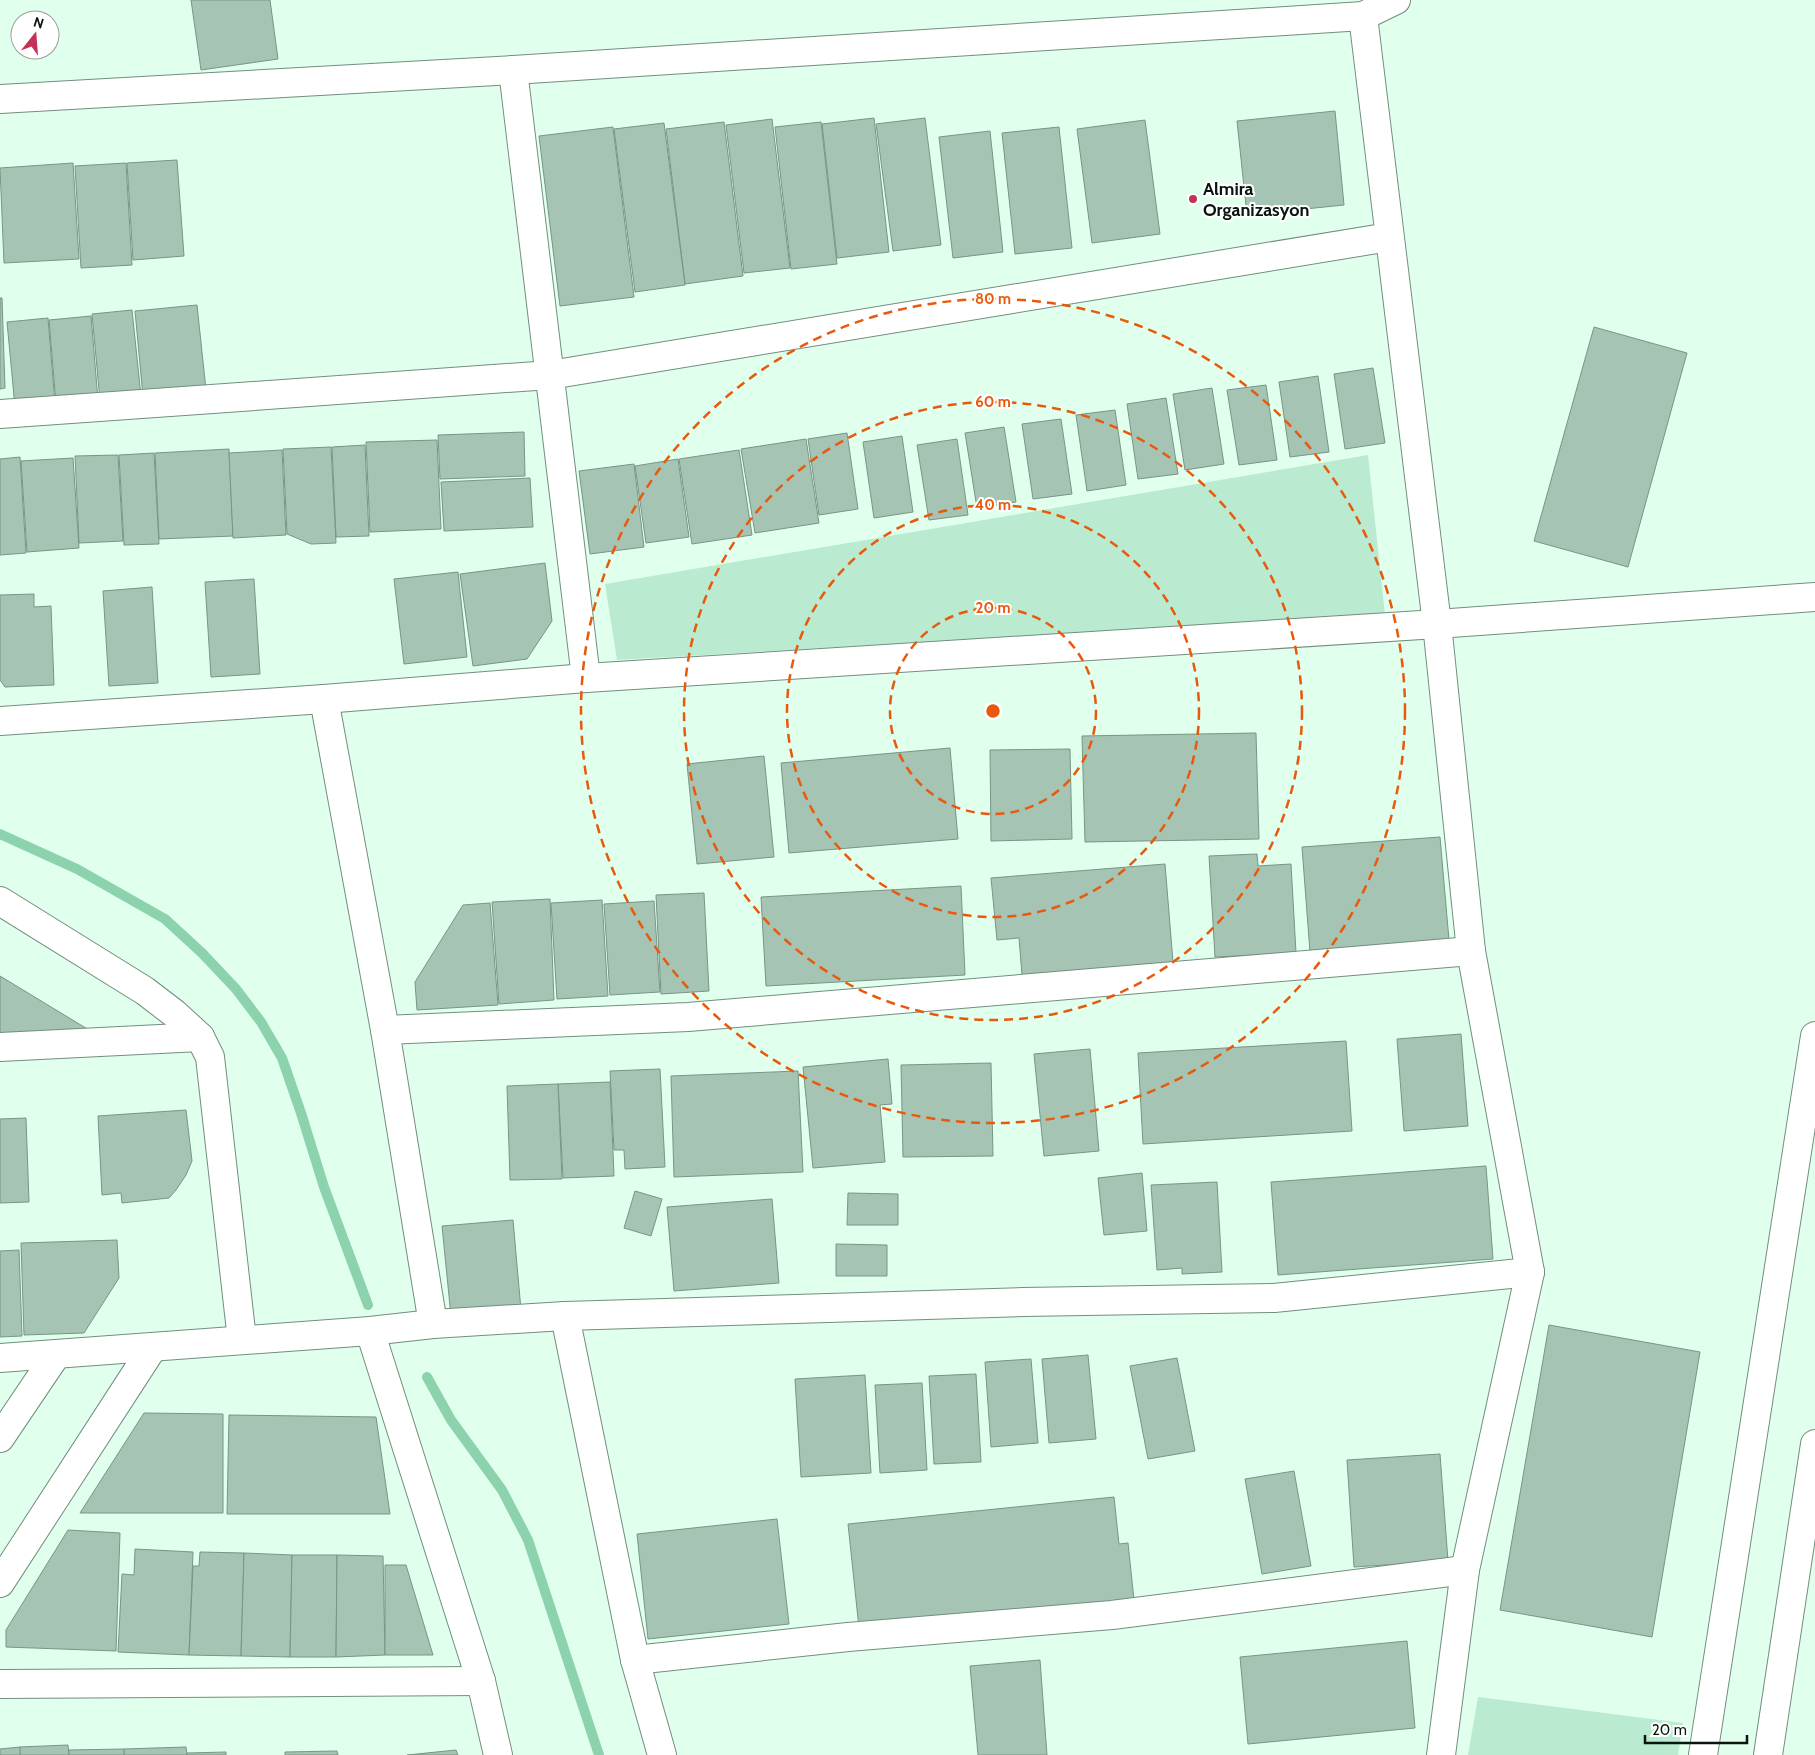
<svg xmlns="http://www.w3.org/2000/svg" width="1815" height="1755" font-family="Cabin,sans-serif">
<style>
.green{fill:#baead0}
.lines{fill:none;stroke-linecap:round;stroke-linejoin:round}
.stream{stroke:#8bd2ad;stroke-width:10}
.building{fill:#a6c4b3;stroke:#789585}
.minor-casing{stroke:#728e7f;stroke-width:30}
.major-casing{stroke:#728e7f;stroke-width:30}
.minor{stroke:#fff;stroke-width:28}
.major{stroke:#fff;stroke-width:28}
.ring{fill:none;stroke:#e8590c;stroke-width:2.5;stroke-dasharray:9 6}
.poi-dot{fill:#c13256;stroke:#fff;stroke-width:2}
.labels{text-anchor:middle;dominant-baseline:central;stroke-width:4;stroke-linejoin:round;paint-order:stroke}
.poi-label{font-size:18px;font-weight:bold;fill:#0a150f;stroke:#fff;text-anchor:start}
.centre{fill:#e8590c;stroke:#fff;stroke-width:2.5}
.ring-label{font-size:15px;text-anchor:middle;font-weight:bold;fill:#e8590c;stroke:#fff;stroke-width:4;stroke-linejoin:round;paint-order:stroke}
</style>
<rect width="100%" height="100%" fill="#e0ffed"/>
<g class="green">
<path d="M1368 455 1385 615 617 660 605 584Z"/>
<path d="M1478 1697 1683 1723 1678 1755H1468Z"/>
</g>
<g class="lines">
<g class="stream">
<path d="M0 834 77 869 165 919 202 953 236 989 261 1022 282 1058 301 1113 324 1187 368 1305"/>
<path d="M427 1377 451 1420 502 1490 528 1540 599 1755"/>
</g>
</g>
<g class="building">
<path d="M191 0H270L278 59 201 70Z"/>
<path d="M1335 111 1344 205 1247 215 1237 121Z"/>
<path d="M874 118 889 252 837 258 822 124Z"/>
<path d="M925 118 941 245 893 251 876 124Z"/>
<path d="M772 119 790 268 744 273 726 125Z"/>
<path d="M1145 120 1160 234 1092 243 1077 129Z"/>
<path d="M724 122 743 276 685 284 666 129Z"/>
<path d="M821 122 837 264 791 269 775 127Z"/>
<path d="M664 123 685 285 635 292 614 129Z"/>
<path d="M613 127 634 297 560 306 539 136Z"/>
<path d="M1059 127 1072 248 1015 254 1002 133Z"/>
<path d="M990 131 1003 252 953 258 939 137Z"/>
<path d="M177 160 184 256 133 260 127 163Z"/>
<path d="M73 163 79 259 4 263 0 168Z"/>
<path d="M126 163 132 265 81 268 75 166Z"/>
<path d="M0 298H2L5 388 0 389Z"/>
<path d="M197 305 206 390 143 396 135 311Z"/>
<path d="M132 310 141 396 100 400 92 314Z"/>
<path d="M91 316 98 400 56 403 49 320Z"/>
<path d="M48 318 55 404 15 407 7 322Z"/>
<path d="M1594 327 1687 353 1628 567 1534 541Z"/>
<path d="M1373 368 1385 443 1345 449 1334 374Z"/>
<path d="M1318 376 1329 452 1290 457 1279 382Z"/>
<path d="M1266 385 1277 460 1239 465 1227 390Z"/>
<path d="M1212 388 1224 464 1185 470 1173 394Z"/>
<path d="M1166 398 1178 474 1138 479 1127 404Z"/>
<path d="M1115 410 1126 485 1087 491 1076 415Z"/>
<path d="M1061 419 1072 494 1033 499 1022 424Z"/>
<path d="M1004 427 1016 502 977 508 965 433Z"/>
<path d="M524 432 525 476 440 479 438 435Z"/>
<path d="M847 433 858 509 819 515 808 439Z"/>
<path d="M902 436 913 512 874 518 863 442Z"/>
<path d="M806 439 819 523 755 533 741 449Z"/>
<path d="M957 439 968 515 929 520 917 445Z"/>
<path d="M437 440 441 529 370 532 366 442Z"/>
<path d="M365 445 369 536 336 537 332 447Z"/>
<path d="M331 447 336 543 311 544 287 534 283 449Z"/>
<path d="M229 449 233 536 159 539 155 453Z"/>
<path d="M282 450 286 535 233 538 229 453Z"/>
<path d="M739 450 752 535 692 544 679 459Z"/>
<path d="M154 453 159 544 124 545 119 455Z"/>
<path d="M118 455 123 541 79 543 75 456Z"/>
<path d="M20 457 26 553 0 555V459Z"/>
<path d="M73 458 79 548 27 552 21 461Z"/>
<path d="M678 459 689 537 646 543 635 466Z"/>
<path d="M634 464 644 547 590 554 579 471Z"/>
<path d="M530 478 533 527 444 531 441 482Z"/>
<path d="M545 563 552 621 527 659 473 666 460 574Z"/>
<path d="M458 572 467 657 404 664 394 579Z"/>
<path d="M254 579 260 674 211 677 205 582Z"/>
<path d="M152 587 158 683 109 686 103 591Z"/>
<path d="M34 594V607L51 606 54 685 5 687 0 680V595Z"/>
<path d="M1256 733 1259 839 1085 842 1082 736Z"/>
<path d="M950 748 958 839 789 853 781 763Z"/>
<path d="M1070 749 1072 839 991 841 990 750Z"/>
<path d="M764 756 774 857 697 864 687 764Z"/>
<path d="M1440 837 1449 940 1310 952 1302 847Z"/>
<path d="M1257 854 1258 866 1291 864 1296 953 1215 957 1209 856Z"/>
<path d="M1165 864 1173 962 1022 975 1019 938 997 940 991 878Z"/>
<path d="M961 886 965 975 766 986 761 897Z"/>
<path d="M704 893 709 991 661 994 656 895Z"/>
<path d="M550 899 554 1000 499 1004 492 902Z"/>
<path d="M602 900 608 996 557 999 551 903Z"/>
<path d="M654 901 660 992 610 995 604 904Z"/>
<path d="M490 903 498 1005 417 1010 415 982 463 905Z"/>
<path d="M0 976 94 1033 0 1038Z"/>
<path d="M1461 1034 1468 1126 1404 1131 1397 1039Z"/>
<path d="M1346 1041 1352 1131 1143 1144 1138 1053Z"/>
<path d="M1090 1049 1099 1151 1044 1156 1034 1054Z"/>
<path d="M888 1059 892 1104 880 1105 885 1162 813 1168 803 1067Z"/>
<path d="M991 1063 993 1156 903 1157 901 1065Z"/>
<path d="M660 1069 665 1167 625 1169 624 1150H614L610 1071Z"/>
<path d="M798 1071 803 1172 674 1177 671 1076Z"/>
<path d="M610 1082 614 1176 563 1178 558 1084Z"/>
<path d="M558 1084 562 1179 510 1180 507 1086Z"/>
<path d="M186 1110 192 1161 186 1175 176 1190 169 1198 122 1203 121 1193 102 1195 98 1116Z"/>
<path d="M26 1118 29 1202 0 1203V1119Z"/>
<path d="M1486 1166 1493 1259 1278 1275 1271 1182Z"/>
<path d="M1142 1173 1147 1231 1104 1235 1098 1178Z"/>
<path d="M1217 1182 1222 1272 1182 1274V1268L1157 1270 1151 1185Z"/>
<path d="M635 1191 662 1199 651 1236 624 1228Z"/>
<path d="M848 1193 898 1194V1225H847Z"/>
<path d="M772 1199 779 1283 674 1291 667 1207Z"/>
<path d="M513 1220 521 1310 451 1316 442 1226Z"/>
<path d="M117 1240 119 1278 84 1333 24 1335 21 1243Z"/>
<path d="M836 1244 887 1245V1276H836Z"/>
<path d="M19 1250 22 1336 0 1337V1251Z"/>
<path d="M1549 1325 1700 1352 1652 1637 1500 1610Z"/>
<path d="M1088 1355 1096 1439 1049 1443 1042 1359Z"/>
<path d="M1177 1358 1195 1451 1148 1459 1130 1366Z"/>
<path d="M1031 1359 1038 1443 991 1447 985 1362Z"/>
<path d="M976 1374 981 1462 934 1464 929 1376Z"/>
<path d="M865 1375 871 1473 801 1477 795 1379Z"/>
<path d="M922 1383 927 1470 880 1473 875 1385Z"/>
<path d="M144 1413 223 1414V1513H80Z"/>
<path d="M229 1415 376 1417 390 1514H227Z"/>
<path d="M1440 1454 1448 1561 1354 1567 1347 1460Z"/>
<path d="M1294 1471 1311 1566 1262 1574 1245 1479Z"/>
<path d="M1114 1497 1119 1544 1128 1543 1134 1600 859 1628 848 1524Z"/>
<path d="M777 1519 789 1624 648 1639 637 1534Z"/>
<path d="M68 1530 120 1533 116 1651 6 1647V1630Z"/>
<path d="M135 1549 193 1552 189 1655 118 1652 122 1574 134 1575Z"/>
<path d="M200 1552 244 1553 241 1656 189 1655 193 1566H199Z"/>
<path d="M244 1553 292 1555 290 1657 241 1656Z"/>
<path d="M292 1555H337L336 1657H290Z"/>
<path d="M337 1555 383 1556 385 1655 336 1657Z"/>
<path d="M385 1565H406L433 1655H385Z"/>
<path d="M1407 1641 1415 1728 1248 1744 1240 1657Z"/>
<path d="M1040 1660 1047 1755H978L970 1666Z"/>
<path d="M68 1745 69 1755H20V1747Z"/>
<path d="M20 1747V1755H0V1749Z"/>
<path d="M186 1747 187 1755H124V1749Z"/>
<path d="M124 1749V1755H69V1750Z"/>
<path d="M456 1750 458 1755H407Z"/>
<path d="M337 1751 338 1755H285V1752Z"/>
<path d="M226 1752V1755H187V1753Z"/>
</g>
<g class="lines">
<defs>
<g id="minor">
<path d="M1363 16 1437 624 1471 951 1530 1272 1465 1570 1441 1755"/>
<path d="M513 70 586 678"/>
<path d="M0 99 513 70 1363 16 1396 0"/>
<path d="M0 414 550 375 1389 237"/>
<path d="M324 699 385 1030 433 1324"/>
<path d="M0 721 324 699 586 678 1437 624 1815 597"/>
<path d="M0 901 145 991 175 1014 200 1037 210 1057 242 1340"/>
<path d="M385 1030 688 1017 1471 951"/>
<path d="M0 1047 200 1037"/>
<path d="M565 1316 635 1660 662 1755"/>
<path d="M370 1331 481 1681 498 1755"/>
<path d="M0 1358 370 1331 433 1324 565 1316 1023 1302 1274 1298 1530 1272"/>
<path d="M0 1438 56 1355"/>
<path d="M0 1583 153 1347"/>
<path d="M635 1660 848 1637 1112 1615 1465 1570"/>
<path d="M0 1684 481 1681"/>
</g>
<g id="major">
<path d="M1703 1755 1815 1036"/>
<path d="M1768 1755 1815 1444"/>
</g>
</defs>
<use href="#minor" class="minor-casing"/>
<use href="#major" class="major-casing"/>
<use href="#minor" class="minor"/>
<use href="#major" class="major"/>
</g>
<g class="ring">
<circle cx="993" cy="711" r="103"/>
<circle cx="993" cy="711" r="206"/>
<circle cx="993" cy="711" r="309"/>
<circle cx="993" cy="711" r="412"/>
</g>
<circle class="poi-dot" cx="1193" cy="199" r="5"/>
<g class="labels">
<g class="poi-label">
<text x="1203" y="189">Almira<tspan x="1203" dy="21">Organizasyon</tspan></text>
</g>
</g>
<circle cx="993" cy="711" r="8" class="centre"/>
<g class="ring-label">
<text x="993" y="304">80 m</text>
<text x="993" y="407">60 m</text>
<text x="993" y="510">40 m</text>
<text x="993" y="613">20 m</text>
</g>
<g transform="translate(35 35) rotate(17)"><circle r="24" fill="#ffffff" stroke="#9da19f"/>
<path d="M0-4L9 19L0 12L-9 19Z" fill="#c13256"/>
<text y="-8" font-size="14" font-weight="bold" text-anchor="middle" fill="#0a150f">N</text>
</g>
<path d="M1645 1735v8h102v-8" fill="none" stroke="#0a150f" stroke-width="2.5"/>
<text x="1652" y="1735" font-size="15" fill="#0a150f" stroke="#ffffff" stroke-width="4" paint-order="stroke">20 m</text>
</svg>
